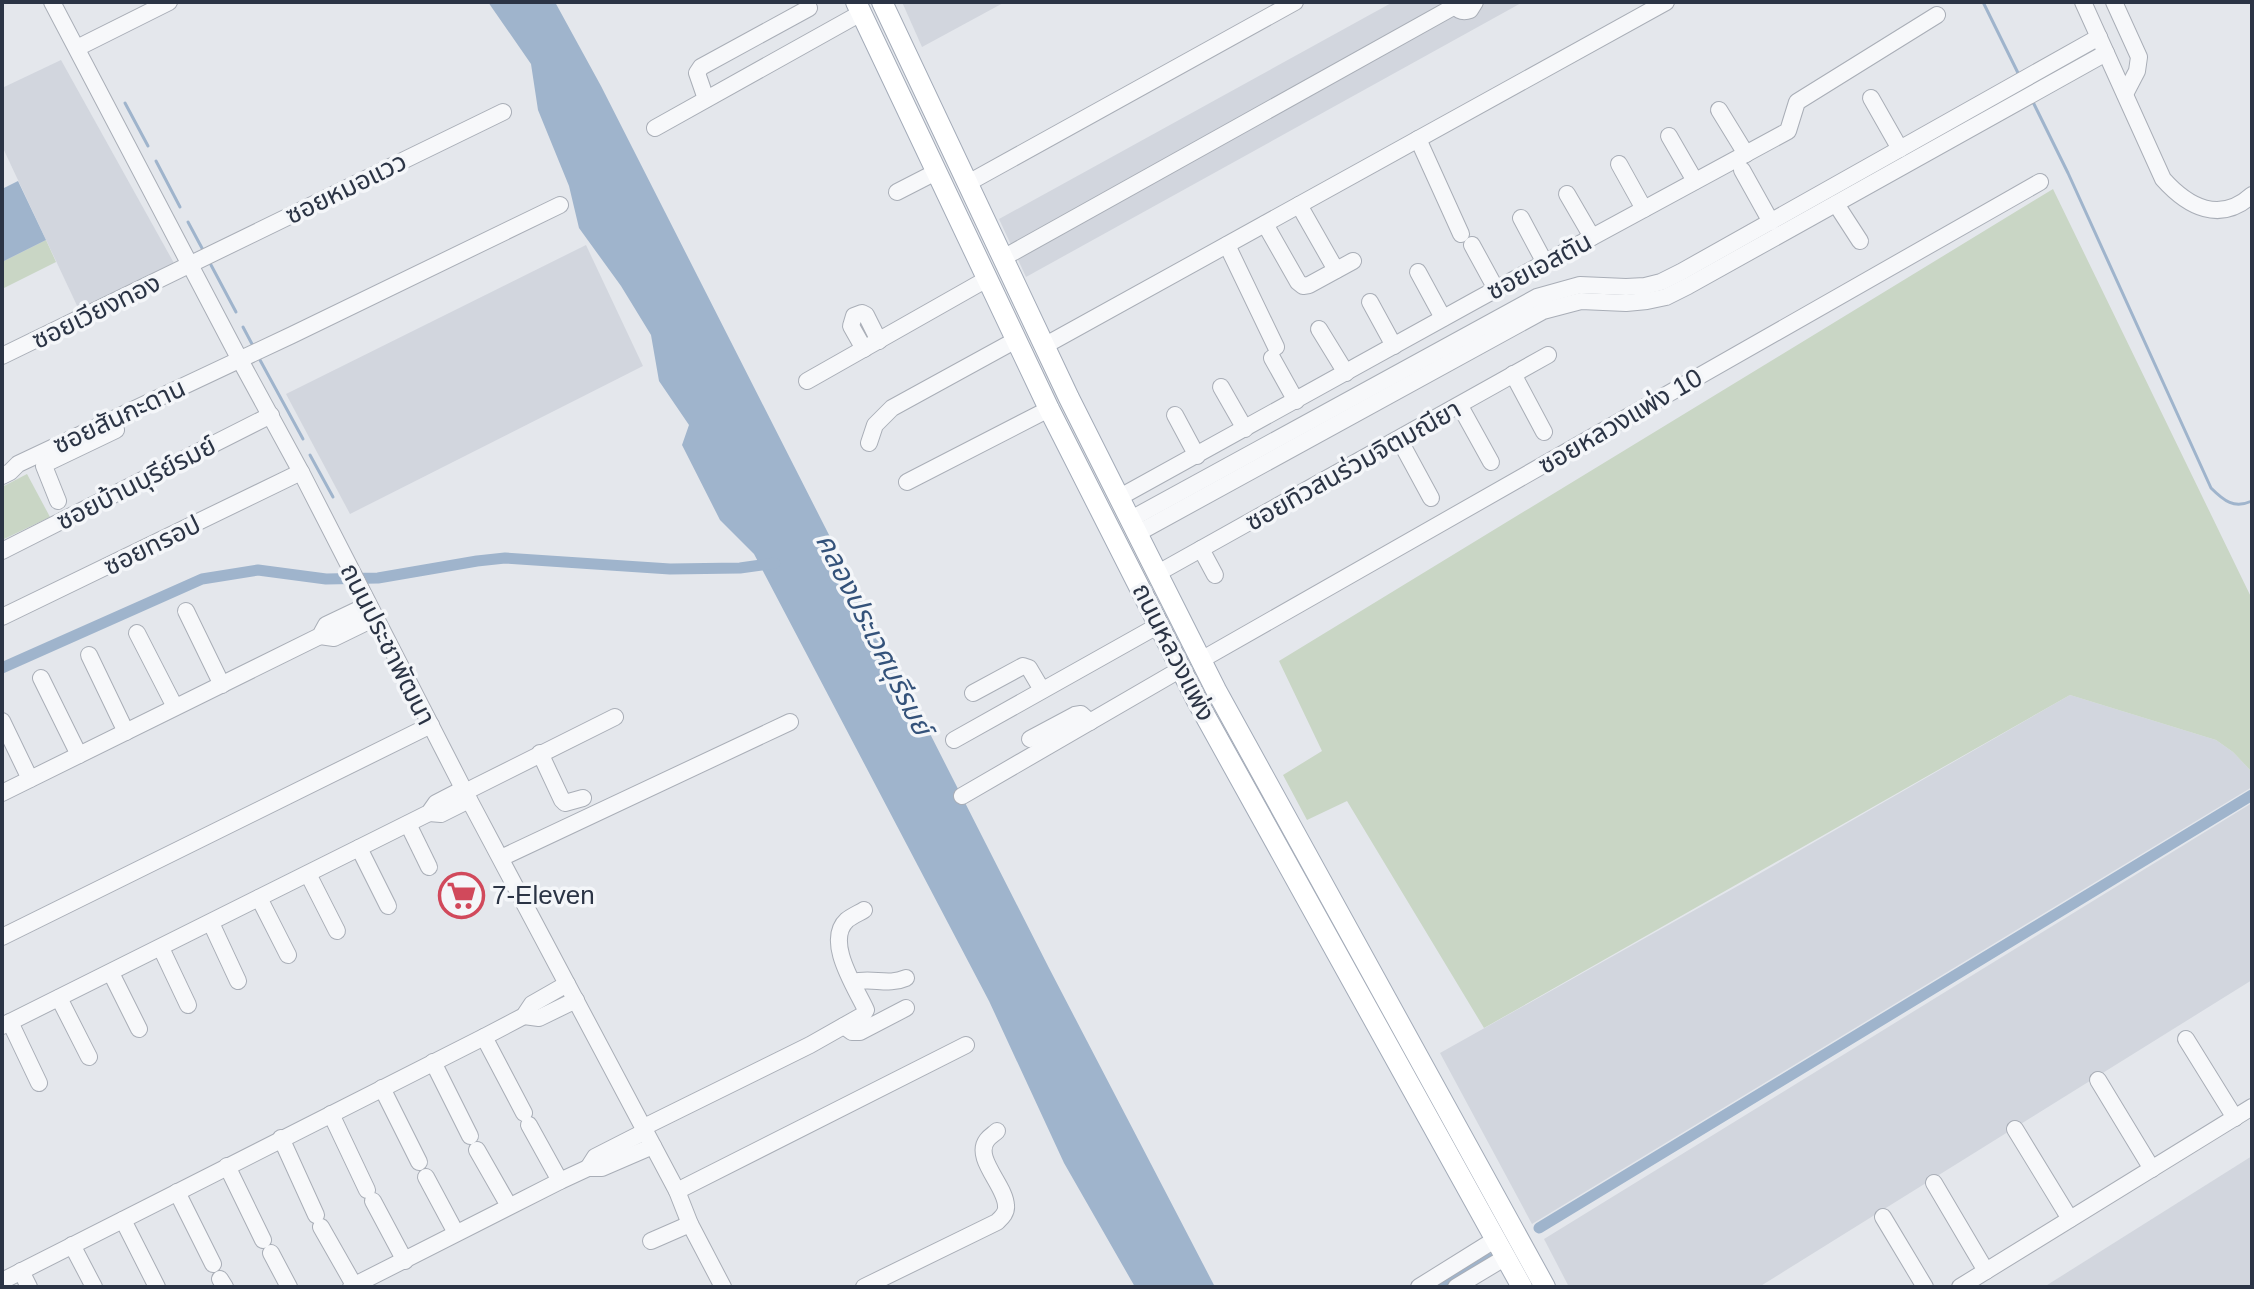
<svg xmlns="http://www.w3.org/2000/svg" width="2254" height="1289" font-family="Arial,'Noto Sans Thai',sans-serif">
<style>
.built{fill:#d2d6de}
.green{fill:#c9d6c5}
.water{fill:#9fb4cc}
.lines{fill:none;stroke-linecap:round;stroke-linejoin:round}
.stream{stroke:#9fb4cc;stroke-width:3}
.canal{stroke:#9fb4cc;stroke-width:11}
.minor-casing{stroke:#a9aeb7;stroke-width:18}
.major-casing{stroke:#a3abb8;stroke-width:22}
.minor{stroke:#f7f8fa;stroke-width:16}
.major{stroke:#fff;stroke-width:20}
.labels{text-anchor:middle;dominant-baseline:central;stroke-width:7;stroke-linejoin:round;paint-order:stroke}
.street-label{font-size:26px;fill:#2b3445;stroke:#f4f6f9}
.poi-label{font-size:26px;fill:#2b3445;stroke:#f4f6f9;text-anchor:start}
.water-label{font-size:28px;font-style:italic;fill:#34527a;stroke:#f4f6f9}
</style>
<rect width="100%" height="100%" fill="#e4e7ec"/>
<g class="built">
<path d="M902 2H1005L922 47Z"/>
<path d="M1393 2H1523L1026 277 999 219Z"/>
<path d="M61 60 175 265 80 312 2 146V88Z"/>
<path d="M586 245 643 366 350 514 286 394Z"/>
<path d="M2070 695 2216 740 2233 752 2252 772V787L1532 1224 1440 1053 1752 878Z"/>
<path d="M2252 803V980L1759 1287H1569L1544 1239Z"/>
<path d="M2252 1156V1287H2044Z"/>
</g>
<g class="green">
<path d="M2053 189 2252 599V772L2233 752 2216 740 2070 695 1484 1028 1347 801 1307 820 1283 775 1322 751 1279 661Z"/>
<path d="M46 240 56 262 2 289V262Z"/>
<path d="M27 474 50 517 2 540V487Z"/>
</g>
<g class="water">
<path d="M488 2H555L601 86 1049 968 1215 1287H1135L1064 1163 989 1001 754 554 720 520 682 445 689 425 659 381 651 335 621 286 579 228 569 186 538 110 531 64Z"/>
<path d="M18 181 46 240 2 262V189Z"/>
</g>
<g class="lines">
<g class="stream">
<path d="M1983 2 2019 75"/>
<path d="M2032 100 2068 173 2211 488C2224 501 2234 509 2252 501"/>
<path d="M125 103 148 146"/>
<path d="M156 161 180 207"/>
<path d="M188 222 203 250"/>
<path d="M211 265 236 312"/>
<path d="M243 327 252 344"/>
<path d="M260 360 303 439"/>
<path d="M310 455 333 497"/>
</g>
<g class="canal">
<path d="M2 668 202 579 258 570 326 579 378 578 477 561 505 558 670 569 740 568 775 563"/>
<path d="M1539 1228 2252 795"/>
<path d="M1438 1287 1488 1258"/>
</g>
<defs>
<g id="minor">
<path d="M52 2 240 360 301 472 465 792 677 1191 690 1224 723 1287"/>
<path d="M1454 2C1456 10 1462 13 1470 10L1475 2"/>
<path d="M2083 2 2163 179C2188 207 2220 224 2252 195"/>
<path d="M2114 2 2139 57 2137 71 2125 94"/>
<path d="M77 48 169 2"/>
<path d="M1871 98 1900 149"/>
<path d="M706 99 697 73 701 67 809 8"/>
<path d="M1719 110 1746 154"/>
<path d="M655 128 861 13"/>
<path d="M1669 136 1695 181"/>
<path d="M1418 139 1461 234"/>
<path d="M1619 164 1644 209"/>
<path d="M1742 170 1771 222"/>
<path d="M968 183 1295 2"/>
<path d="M897 192 936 172"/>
<path d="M1567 194 1592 237"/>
<path d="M1836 204 1860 241"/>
<path d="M1299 205 1336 270"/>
<path d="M1521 218 1545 263"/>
<path d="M1265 224 1298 282 1303 286 1309 285 1353 261"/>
<path d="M1227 245 1276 347"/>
<path d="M1472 245 1496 289"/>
<path d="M1003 258 1455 6"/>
<path d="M1418 272 1443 318"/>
<path d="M1370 302 1394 346"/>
<path d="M1319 329 1346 373"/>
<path d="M1044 346 1666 2"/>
<path d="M864 349 851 326 854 316 862 313 866 315 879 341"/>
<path d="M2 356 503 112"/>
<path d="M1272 358 1296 401"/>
<path d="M1513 374 1544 432"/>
<path d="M807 381 987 279"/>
<path d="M1221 387 1245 429"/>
<path d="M1460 406 1491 462"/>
<path d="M1175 415 1197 456"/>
<path d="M1399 439 1431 498"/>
<path d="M869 443 875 425 892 408 1016 340"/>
<path d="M2 476 10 472 18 464 292 335 560 205"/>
<path d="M907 482 1049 409"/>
<path d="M1120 497 1478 299 1788 131 1797 102 1937 15"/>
<path d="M58 501 44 466 45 464 116 430"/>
<path d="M1131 519 1537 297 1580 285 1626 287 1645 286 1661 282 1681 272 2099 37"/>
<path d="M1138 533 1543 311 1581 301 1626 303 1647 301 1666 297 1688 286 2106 53"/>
<path d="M1201 549 1215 575"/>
<path d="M2 551 271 415"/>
<path d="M1158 573 1548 355"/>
<path d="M186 611 222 685"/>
<path d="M2 617 301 472"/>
<path d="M137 633 175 707"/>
<path d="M320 636 334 638 375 618"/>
<path d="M89 655 126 732"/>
<path d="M1201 660 2040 182"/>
<path d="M41 678 79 755"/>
<path d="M973 693 1023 666 1029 668 1042 690"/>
<path d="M2 721 30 779"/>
<path d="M1030 739 1075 715 1081 714 1090 722"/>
<path d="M954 740 1159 625"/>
<path d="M540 753 562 800 565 803 583 798"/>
<path d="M465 792 615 717"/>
<path d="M2 793 320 636 326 625 368 605"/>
<path d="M962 796 1181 669"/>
<path d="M429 813 441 814 469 800"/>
<path d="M408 824 429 867"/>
<path d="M359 848 388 906"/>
<path d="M501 858 790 722"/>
<path d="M308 874 337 931"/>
<path d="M259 898 288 955"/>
<path d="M211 923 238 981"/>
<path d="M2 937 431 725"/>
<path d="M161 948 188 1005"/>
<path d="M111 973 139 1029"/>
<path d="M853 982C872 977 888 986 906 978"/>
<path d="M59 998 89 1057"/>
<path d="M524 1016 539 1018 576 1000"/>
<path d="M10 1022 39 1083"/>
<path d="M2 1026 429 813 436 803 463 789"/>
<path d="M844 1026 852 1032H860L906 1008"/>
<path d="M484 1037 524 1113"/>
<path d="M2186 1039 2235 1118"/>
<path d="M433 1062 470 1136"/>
<path d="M2098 1080 2152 1169"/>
<path d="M382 1088 419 1162"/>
<path d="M331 1114 367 1190"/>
<path d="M529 1125 560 1181"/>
<path d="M644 1127 810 1045 863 1015 866 1010C856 988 824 941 847 920 852 916 859 913 864 910"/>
<path d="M2015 1129 2070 1219"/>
<path d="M281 1138 316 1215"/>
<path d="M477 1150 509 1206"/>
<path d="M227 1166 263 1240"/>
<path d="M588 1168 595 1157 646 1131"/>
<path d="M426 1177 456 1233"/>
<path d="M1934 1183 1986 1271"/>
<path d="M677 1191 966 1045"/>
<path d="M177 1192 213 1264"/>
<path d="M373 1201 405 1261"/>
<path d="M1883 1217 1925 1287"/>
<path d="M123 1220 157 1287"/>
<path d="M321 1227 354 1285"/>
<path d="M651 1241 690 1224"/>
<path d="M72 1245 94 1287"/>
<path d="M271 1253 289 1287"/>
<path d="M21 1271 29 1287"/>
<path d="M220 1279 225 1287"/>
<path d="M2 1281 484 1037 524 1016 532 1004 567 984"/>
<path d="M351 1287 560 1181 588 1168H602L653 1146"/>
<path d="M864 1287 997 1222C1001 1218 1007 1213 1006 1206 1006 1186 973 1158 987 1140 990 1136 994 1134 997 1131"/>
<path d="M1419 1287 1496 1239"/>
<path d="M1456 1287 1506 1257"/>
<path d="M1960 1287 2252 1107"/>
</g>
<g id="major">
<path d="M856 2 1049 409 1197 701 1522 1287"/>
<path d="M882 2 1069 398 1216 690 1545 1287"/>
</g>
</defs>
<use href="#minor" class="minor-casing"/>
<use href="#major" class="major-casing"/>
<use href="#minor" class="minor"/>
<use href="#major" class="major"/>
</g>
<defs>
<symbol id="supermarket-ring" viewBox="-11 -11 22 22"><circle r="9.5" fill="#f4f6f9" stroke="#d1495b" stroke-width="1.5"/><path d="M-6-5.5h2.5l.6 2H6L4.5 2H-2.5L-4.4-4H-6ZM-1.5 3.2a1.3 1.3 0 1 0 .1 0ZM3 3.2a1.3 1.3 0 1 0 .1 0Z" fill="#d1495b"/></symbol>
</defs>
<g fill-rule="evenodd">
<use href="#supermarket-ring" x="436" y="870" width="51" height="51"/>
</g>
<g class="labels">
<g class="street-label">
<text transform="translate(346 188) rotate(-26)">ซอยหมอแวว</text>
<text transform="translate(1539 266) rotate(-28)">ซอยเอสตัน</text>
<text transform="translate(96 311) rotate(-26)">ซอยเวียงทอง</text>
<text transform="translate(119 416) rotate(-25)">ซอยสันกะดาน</text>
<text transform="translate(1620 421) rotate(-30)">ซอยหลวงแพ่ง 10</text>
<text transform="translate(1353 465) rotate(-29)">ซอยทิวสนร่วมจิตมณียา</text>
<text transform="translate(136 483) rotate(-27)">ซอยบ้านบุรีย์รมย์</text>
<text transform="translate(152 545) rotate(-26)">ซอยทรอป</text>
<text transform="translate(388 644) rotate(63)">ถนนประชาพัฒนา</text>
<text transform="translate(1174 652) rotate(63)">ถนนหลวงแพ่ง</text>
</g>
<g class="poi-label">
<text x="492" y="895">7-Eleven</text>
</g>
<g class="water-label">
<text transform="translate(874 634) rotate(63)">คลองประเวศบุรีรมย์</text>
</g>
</g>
<rect width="2254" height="1289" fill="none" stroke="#2b3445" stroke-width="8"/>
</svg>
